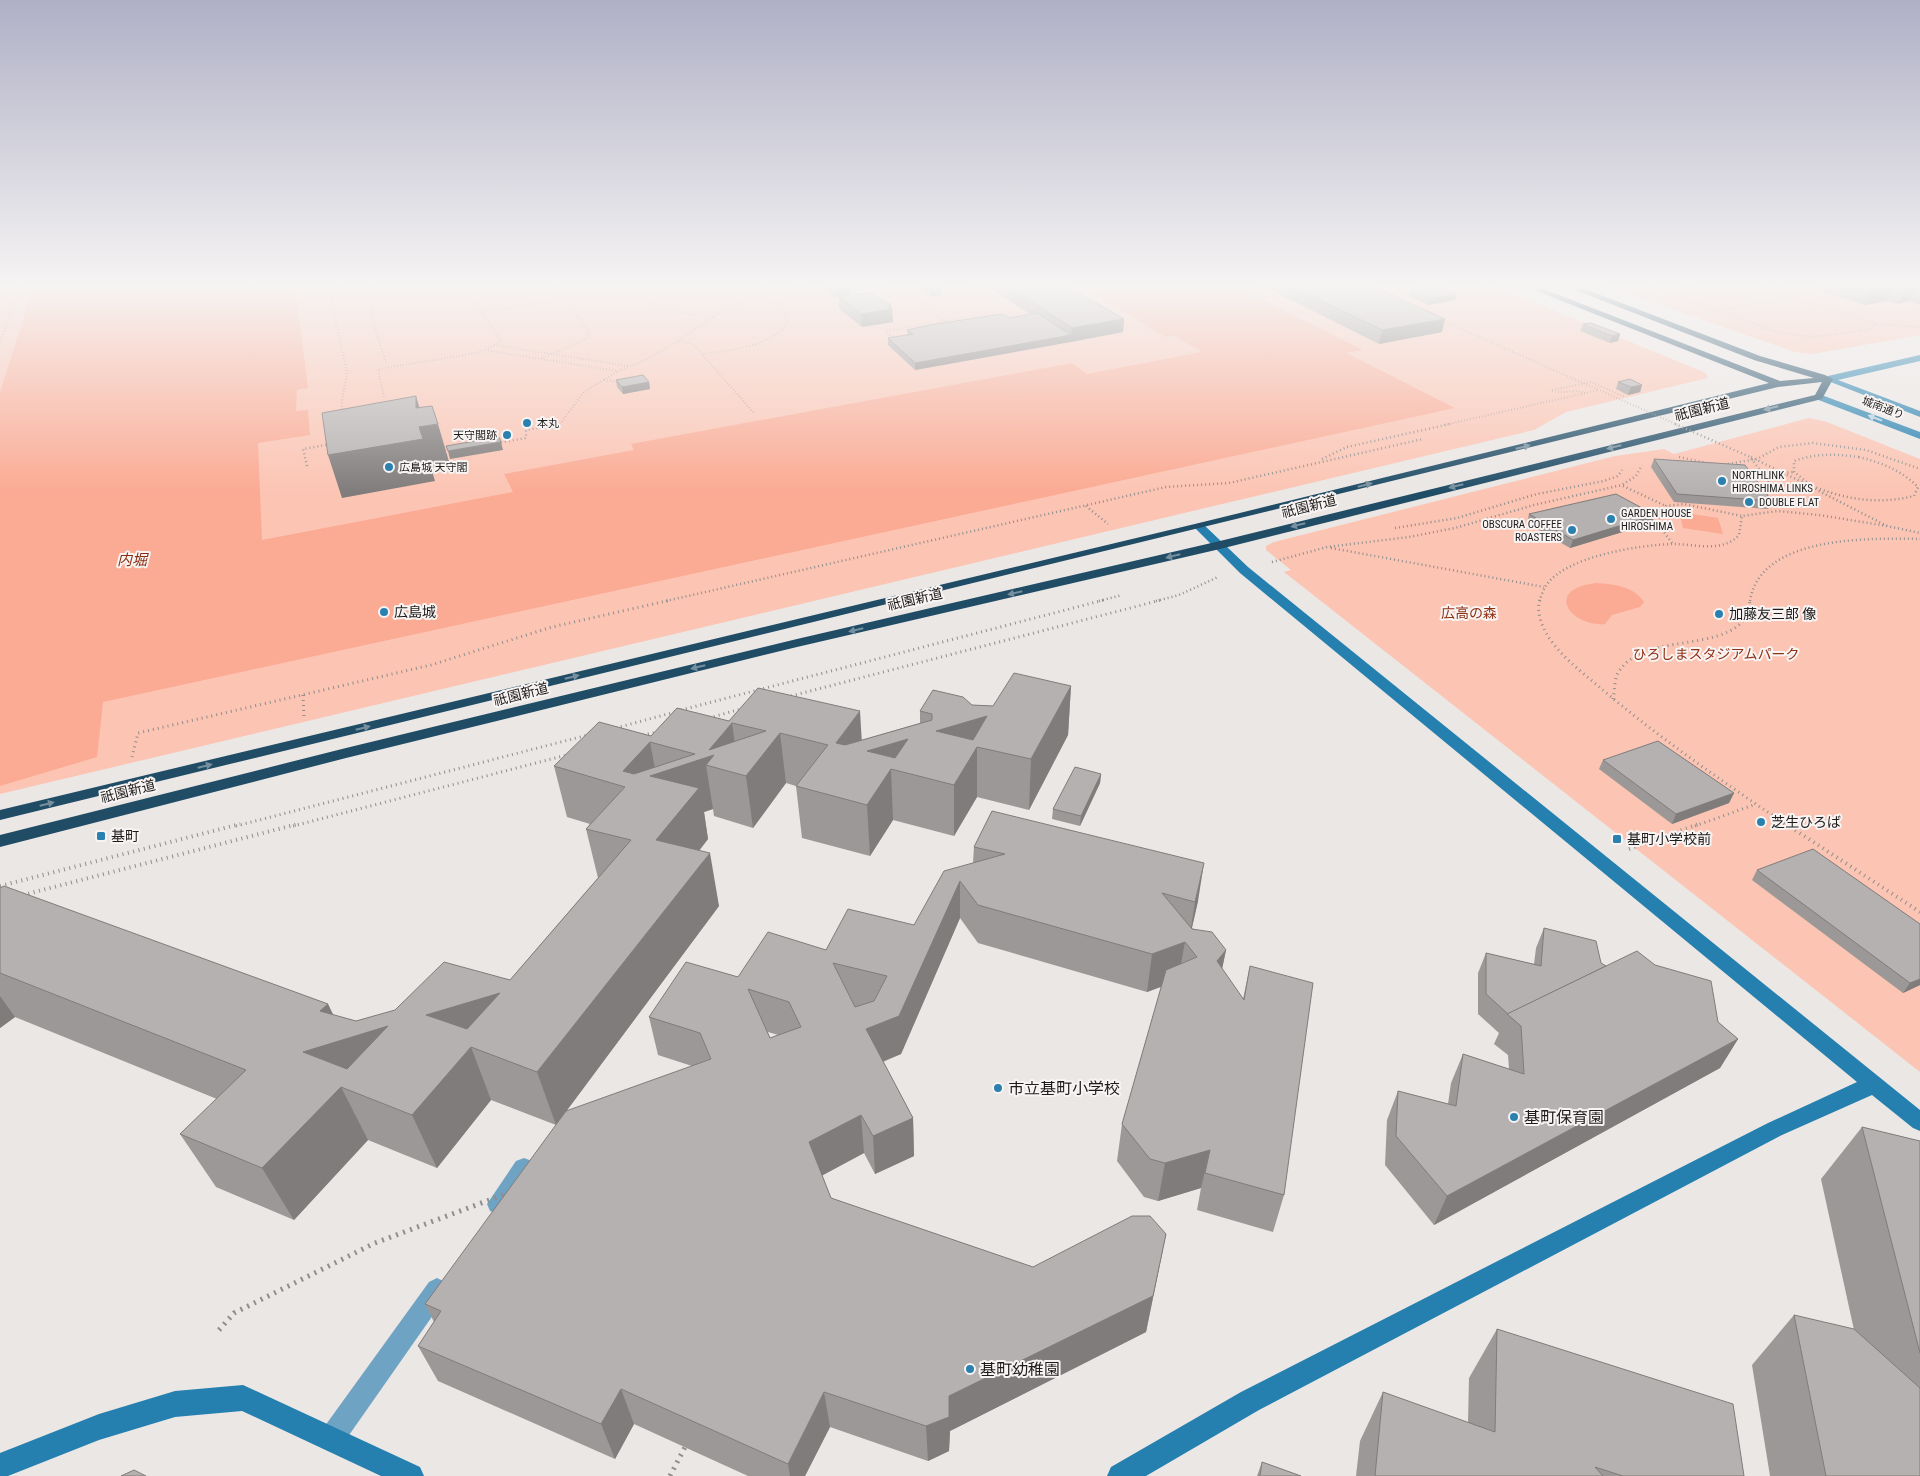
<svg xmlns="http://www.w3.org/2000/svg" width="1920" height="1476" font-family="'Roboto Condensed','Noto Sans JP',sans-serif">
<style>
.green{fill:#fcc4b3}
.water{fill:#fbaa93}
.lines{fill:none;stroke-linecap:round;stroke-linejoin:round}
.path-far4{stroke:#918e8d;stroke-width:2;stroke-dasharray:0.5 2.5;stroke-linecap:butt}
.path-far3{stroke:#918e8d;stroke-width:2.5;stroke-dasharray:1 3;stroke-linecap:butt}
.path-far2{stroke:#918e8d;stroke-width:3;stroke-dasharray:1 4;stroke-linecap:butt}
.path-far1{stroke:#918e8d;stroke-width:4;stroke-dasharray:1 4.5;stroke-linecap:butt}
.path{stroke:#918e8d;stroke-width:5;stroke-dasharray:2 5.5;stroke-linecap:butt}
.lane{fill:#6fa3c3;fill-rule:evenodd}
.street{fill:#6fa3c3;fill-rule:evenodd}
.secondary{fill:#2580af;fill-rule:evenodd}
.highway{fill:#204c66;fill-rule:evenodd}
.path-bridge-far2{stroke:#918e8d;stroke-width:2;stroke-dasharray:0.5 2.5;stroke-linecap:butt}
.path-bridge-far1{stroke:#918e8d;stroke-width:2.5;stroke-dasharray:1 3;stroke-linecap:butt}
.path-bridge{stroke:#918e8d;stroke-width:5;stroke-dasharray:2 5.5;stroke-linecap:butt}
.wall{fill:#9c9897;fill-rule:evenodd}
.shaded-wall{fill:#7f7c7b}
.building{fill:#b5b1b0;stroke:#7f7c7b;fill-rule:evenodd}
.oneway{fill:#768f9e}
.oneway2{fill:#b9d1df}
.poi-dot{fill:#2a81b0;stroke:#f8f4f3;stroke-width:2}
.labels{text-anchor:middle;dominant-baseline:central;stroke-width:4;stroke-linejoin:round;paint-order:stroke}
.far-street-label{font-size:11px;fill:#1e1d1c;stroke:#f8f4f3}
.far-poi-label{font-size:11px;fill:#1e1d1c;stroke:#f8f4f3;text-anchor:start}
.street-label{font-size:14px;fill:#1e1d1c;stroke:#f8f4f3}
.poi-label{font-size:14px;fill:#1e1d1c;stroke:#f8f4f3;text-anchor:start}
.park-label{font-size:14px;fill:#8e3115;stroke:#f8f4f3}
.water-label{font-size:15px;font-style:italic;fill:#8b2e11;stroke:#f8f4f3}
.near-poi-label{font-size:16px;fill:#1e1d1c;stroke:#f8f4f3;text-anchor:start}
</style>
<rect width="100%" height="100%" fill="#ebe7e5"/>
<g class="green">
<path d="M0 286H1495L1706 373 1708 378 1566 412 1534 430 0 794Z"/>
<path d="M1605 286H1920V335L1813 354 1795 352Z"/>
<path d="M1809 418 1827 422 1920 459V1072L1284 572 1291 570 1266 550V546L1274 542 1615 456 1664 449 1674 454Z"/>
</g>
<g class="water">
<path d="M34 286H311L312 291 296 293 308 388 297 390 296 411 308 410 310 435 258 443 262 540 513 492 504 474 634 450 631 444 1072 363 1087 374 1202 352 1173 335 1165 337 1091 292 1098 291 1090 286H1235L1363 350 1346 353 1455 408 103 702 97 757 0 786V392Z"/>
<path d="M1679 512 1718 518 1723 534 1683 528Z"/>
<path d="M1596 583C1613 584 1634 586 1644 602L1640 607 1612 615 1605 624C1571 627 1543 589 1596 583Z"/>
</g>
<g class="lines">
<g class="path-far4">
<path d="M341 286 332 293 334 314 347 373 342 400V412"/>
<path d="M380 286 369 289 373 323 386 363"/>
<path d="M452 286 457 293 476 302"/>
<path d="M1464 286 1472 290 1490 286"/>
<path d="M1648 286 1777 332 1813 337 1868 330 1877 324 1920 327"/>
<path d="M1685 286 1715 290 1722 286"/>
<path d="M1763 286 1762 290 1767 295 1758 297 1764 301 1777 303 1798 299 1877 324"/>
<path d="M901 289 946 322"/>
<path d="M1720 289 1757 302"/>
<path d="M667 291 717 288 769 291"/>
<path d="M939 293 980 286"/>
<path d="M1385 295 1431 286"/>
<path d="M912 296 931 293"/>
<path d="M482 312 477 302 516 286"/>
<path d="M1706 313 1827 288"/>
<path d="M713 317 755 295 803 286"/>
<path d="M895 339 885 331 992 313 996 316 1024 313 1029 317"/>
<path d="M679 341 693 344 754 413"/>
<path d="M0 343 21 286"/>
<path d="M494 345 629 366"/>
<path d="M485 350 617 371"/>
<path d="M702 354C730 350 774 347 789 320L777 303 755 295"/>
<path d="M543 358 586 339 589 332 555 286"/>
<path d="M604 380 619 382"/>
<path d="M1552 390 1591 382 1625 397"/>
<path d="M1552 391C1563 394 1574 389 1585 393"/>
<path d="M384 397 378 369 471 354 485 350 501 341 482 312 564 299"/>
<path d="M554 425 560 424 584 392 618 371 643 361 678 341 713 317 662 310 655 306V301L667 291 662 286"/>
</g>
<g class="path-far3">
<path d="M497 443 526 438V430L560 424"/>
<path d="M1679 457 1707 463"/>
<path d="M1859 457C1836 454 1816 453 1794 461V472L1817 490 1887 526 1920 533"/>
<path d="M1322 459 1347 447"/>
<path d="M1728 464 1757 459 1779 447 1813 443 1866 450 1920 469"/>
<path d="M307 466 303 449 331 444"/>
<path d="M1770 483 1773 474 1794 472"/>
<path d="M1623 486 1666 506"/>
<path d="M1086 506 1108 524"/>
<path d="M1395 528 1457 518 1537 494 1604 481 1618 476 1622 470"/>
<path d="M1672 543 1661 528 1658 513 1666 506 1684 504 1742 516"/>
<path d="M1331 548 1544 587"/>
<path d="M1272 562 1327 547 1409 537 1455 528 1534 505 1622 485 1636 476 1642 465"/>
<path d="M666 601 1166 487 1229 483 1423 439"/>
<path d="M1099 601 1122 595"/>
<path d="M1156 601 1179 595 1218 577"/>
<path d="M1539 601C1541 597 1543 591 1545 587 1564 556 1640 545 1673 544 1694 544 1723 553 1739 535L1742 516 1777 511 1819 515 1887 526"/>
<path d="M1750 601C1760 535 1870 538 1920 539"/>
</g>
<g class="path-far2">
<path d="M1540 600C1535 612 1544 632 1552 642 1566 661 1587 676 1604 691 1662 740 1725 783 1788 826"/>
<path d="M303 695 304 717"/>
<path d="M791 696 1161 600"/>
<path d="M1613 699C1615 691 1614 680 1618 673 1641 633 1716 652 1743 621 1748 615 1749 607 1750 600"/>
<path d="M681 710 1104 600"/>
<path d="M709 718 741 709"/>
<path d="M616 728 675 712"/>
<path d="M643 735 657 732"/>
<path d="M132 757 138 733 431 665 552 627 671 600"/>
<path d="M236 826 588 735"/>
<path d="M293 826 567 755"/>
<path d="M1695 826 1756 804"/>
</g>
<g class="path-far1">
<path d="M1786 824 1920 912"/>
<path d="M1629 849 1699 824"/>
<path d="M0 886 240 824"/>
<path d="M23 895 298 824"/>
</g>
<g class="path">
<path d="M219 1330 234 1313 375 1243"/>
<path d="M670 1476 685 1447"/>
</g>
<path class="lane" d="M846 286H882L854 292Z"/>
<g class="street">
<path d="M524 1158 532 1161 535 1168 506 1211 498 1214 490 1211 487 1204 516 1161Z"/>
<path d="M437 1278 445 1282 449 1290 445 1298 340 1448 331 1452 322 1448 318 1439 322 1430 429 1282Z"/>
</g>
<g class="secondary">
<path d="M1920 355V361L1838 380 1920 411V417L1823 379 1828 376Z"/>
<path d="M1819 394 1920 432V439L1816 399 1814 397Z"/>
<path d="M1199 523 1203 524 1248 567 1920 1110V1131L1913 1128 1872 1095 1782 1135 1259 1410 1146 1476H1107L1111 1467 1241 1392 1768 1123 1857 1082 1240 573 1193 526Z"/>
<path d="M243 1385 420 1467 424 1476H381L242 1411 175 1417 99 1440 8 1476H0V1453L99 1414 175 1391Z"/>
</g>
<path class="highway" d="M1524 286H1536L1780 381 1814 378 1754 360 1565 286H1577L1760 356 1825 375 1833 379 1822 399 1220 549 797 647 346 758 0 847V835L346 748 797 639 1220 541 1815 395 1822 382 1778 387 0 820V810L1199 523 1769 383Z"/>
<g class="path-bridge-far2">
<path d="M1441 320 1678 425"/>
<path d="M1444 425 1599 390"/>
</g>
<g class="path-bridge-far1">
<path d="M1675 424 1750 457 1770 483"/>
<path d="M1347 447 1450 424"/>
<path d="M1751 457C1806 484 1851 511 1914 496L1918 487C1901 470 1882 463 1859 457"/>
</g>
<path class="path-bridge" d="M375 1243 508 1193"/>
</g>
<g class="wall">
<path d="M826 286H851V294L843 295 891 308 892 309 893 322 862 327 839 309V296L834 297 826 290Z"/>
<path d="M924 286H938L941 288V295L931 296 924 291Z"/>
<path d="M990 286H1067L1124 319 1123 332 915 370 888 345V338L908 335 907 330 1009 318 1030 314 990 288Z"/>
<path d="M1263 286H1372L1442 332 1379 344Z"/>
<path d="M1677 286H1690L1688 289Z"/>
<path d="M1824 286H1920V305L1910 301 1898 304 1887 301 1865 305 1822 292Z"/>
<path d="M1410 290 1457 294 1455 300 1428 305 1409 296Z"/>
<path d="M1583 324 1620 334 1618 341 1610 343 1580 331Z"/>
<path d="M616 380 649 382 650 389 623 394 617 387Z"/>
<path d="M1618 382 1642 385 1640 392 1628 395 1616 389Z"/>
<path d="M1654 459 1772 501 1768 509 1674 502 1651 467Z"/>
<path d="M1529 514 1652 523 1570 548 1527 523Z"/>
<path d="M1071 686 1068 735 1029 810 977 797 954 836 893 820 870 856 802 838 796 786 786 783 753 828 714 816 713 809 704 812 708 839 699 851 719 906 556 1125 491 1100 437 1168 368 1140 294 1220 216 1187 180 1134 217 1099 15 1017 0 1028V888L328 1004 333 1015 356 1021 510 980 598 878 586 829 590 824 567 817 554 766 651 736 729 721 862 740 920 723V711L972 705 993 706Z"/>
<path d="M1603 760 1734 793 1729 803 1672 824 1599 769Z"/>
<path d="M1101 774 1100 783 1080 826 1052 819 1053 809Z"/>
<path d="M992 811 1198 901 1192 928 1226 950 1222 969 1243 999 1250 966 1284 1195 1273 1232 1197 1210 1201 1188 1158 1201 1144 1197 1117 1161 1122 1124 1161 987 1147 992 978 943 960 918 901 1054 883 1062 913 1118 914 1156 875 1174 864 1153 822 1175 831 1198 1033 1267 1166 1234 1146 1332 950 1431 949 1451 928 1461 830 1427 805 1476H748L634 1424 615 1459 438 1381 418 1346 434 1322 425 1304 692 1066 658 1055 649 1017 738 977 826 950 914 925 973 863 974 847ZM767 1031 768 1032 778 1035 770 1038Z"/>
<path d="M1757 870 1920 985 1903 993 1752 880Z"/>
<path d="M1544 928 1606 966 1718 1022 1738 1039 1720 1068 1434 1225 1385 1165 1387 1120 1398 1091 1448 1104 1451 1083 1463 1054 1509 1069 1508 1055 1494 1044 1499 1033 1478 1014V973L1486 953 1534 964 1536 948Z"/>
<path d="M1862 1127 1920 1141V1476H1770L1752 1365 1794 1315 1854 1330 1821 1179Z"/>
<path d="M1497 1329 1744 1476H1356L1360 1441 1383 1392 1468 1423 1469 1378Z"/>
<path d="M1262 1462 1301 1476H1257Z"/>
</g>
<g class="shaded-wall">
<path d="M834 286H851V294L834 297Z"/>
<path d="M1873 286H1894L1887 301 1865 305Z"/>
<path d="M1906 286H1917L1910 301 1898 304Z"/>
<path d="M941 288V295L931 296V290Z"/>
<path d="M1457 294 1455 300 1428 305 1430 299Z"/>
<path d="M891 305V309H892L893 322 862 327 861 314Z"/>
<path d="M1124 319 1123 332 1071 342 1072 328Z"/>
<path d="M1445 319 1442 332 1379 344 1382 330Z"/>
<path d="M1620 334 1618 341 1610 343 1612 336Z"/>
<path d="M1071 335V342L915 370V363Z"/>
<path d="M649 382 650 389 623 394 622 387Z"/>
<path d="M1642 385 1640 392 1628 395 1631 387Z"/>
<path d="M416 396 425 426 438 424 450 465 431 468 435 481 342 498 328 455 416 408Z"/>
<path d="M501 442 503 450 450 459 448 451Z"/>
<path d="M1655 515 1652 523 1570 548 1573 540Z"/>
<path d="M1071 686 1068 735 1029 810 1031 759Z"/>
<path d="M860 711 863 761 836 743Z"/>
<path d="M987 716 977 747V797L954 836V785L936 731Z"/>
<path d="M732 723 739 773 706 765 713 809 704 812 708 839 666 892 623 771 650 742 656 774 709 750Z"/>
<path d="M780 733 786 783 753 828 746 776Z"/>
<path d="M908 739 891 769 893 820 870 856 867 805V751Z"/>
<path d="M1101 774 1100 783 1080 826 1081 816Z"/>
<path d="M1734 793 1729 803 1672 824 1676 814Z"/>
<path d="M710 853 719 906 556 1125 537 1072Z"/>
<path d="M1204 863 1198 901 1189 940 1195 902Z"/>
<path d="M960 881V918L901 1054 868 1067 866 1029Z"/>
<path d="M1185 942 1178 980 1147 992 1152 954Z"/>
<path d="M1226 950 1218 988 1217 961Z"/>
<path d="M1920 979V985L1903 993 1910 983Z"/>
<path d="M500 993 471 1047 491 1100 437 1168 412 1115 426 1015Z"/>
<path d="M0 996 15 1017 0 1028Z"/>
<path d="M328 1004 345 1039 388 1026 341 1087 368 1140 294 1220 262 1168 303 1052 320 1011Z"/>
<path d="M1738 1039 1720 1068 1434 1225 1447 1196Z"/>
<path d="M861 1115 864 1153 814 1180 809 1142Z"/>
<path d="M913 1118 914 1156 875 1174 873 1136Z"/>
<path d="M1210 1150 1201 1188 1158 1201 1165 1163Z"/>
<path d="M1166 1234 1146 1332 950 1431 949 1451 928 1461 926 1426 949 1396Z"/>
<path d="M621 1389 634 1424 615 1459 601 1424Z"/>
<path d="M824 1392 830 1427 805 1476H790L788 1464Z"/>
</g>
<g class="building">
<path d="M926 286H938L941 288 931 290Z"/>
<path d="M1007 286H1067L1124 319 1072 328Z"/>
<path d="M1291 286H1372L1445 319 1382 330Z"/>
<path d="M1431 286H1438L1457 294 1430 299 1410 290Z"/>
<path d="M871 293 891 305 887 306 892 309 861 314 839 296Z"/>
<path d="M1037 313 1071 335 915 363 888 338 913 334 907 330 930 325 1002 314 1009 318Z"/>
<path d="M1591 323 1620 334 1612 336 1583 324Z"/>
<path d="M643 375 649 382 622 387 616 380Z"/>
<path d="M1630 379 1642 385 1631 387 1618 382Z"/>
<path d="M416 396V408L432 406 438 424 419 427 423 439 328 455 322 413Z"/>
<path d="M499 437 501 442 448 451 446 446Z"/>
<path d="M1654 459 1745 465 1772 501 1677 494Z"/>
<path d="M1616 494 1655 515 1573 540 1529 514Z"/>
<path d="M1014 673 1071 686 1031 759 977 747 954 785 891 769 867 805 796 786 828 745 780 733 746 776 706 765 714 755 650 776 699 788 656 840 710 853 537 1072 471 1047 412 1115 341 1087 262 1168 180 1134 246 1070 0 973V888L4 886 328 1004 320 1011 356 1021 395 1010 444 962 510 980 631 840 586 829 625 787 554 766 599 722 651 736 677 708 729 721 758 688 860 711 836 743 845 745 932 720V714L920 711 933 690 963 697 972 705 993 706ZM987 716 973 740 936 731ZM732 723 766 731 709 750ZM908 739 895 758 867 751ZM650 742 695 754 634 774 623 771ZM500 993 467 1029 426 1015ZM388 1026 347 1069 303 1052Z"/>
<path d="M1658 741 1734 793 1676 814 1603 760Z"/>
<path d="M1075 767 1101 774 1081 816 1053 809Z"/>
<path d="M992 811 1204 863 1195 902 1162 893 1192 929 1212 932 1226 950 1217 961 1244 1000 1250 966 1313 983 1284 1195 1205 1173 1210 1150 1165 1163 1150 1159 1122 1124 1166 970 1197 957 1185 942 1152 954 978 905 960 881 899 1016 866 1029 913 1118 873 1136 861 1115 809 1142 831 1198 1033 1267 1132 1216H1150L1166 1234 1153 1296 949 1396V1417L926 1426 824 1392 788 1464 621 1389 601 1424 418 1346 441 1311 425 1304 566 1111 711 1059 700 1033 649 1017 686 962 738 977 768 932 826 950 848 909 914 925 944 871 1005 854 974 847ZM833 963 887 976 874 1001 855 1007ZM748 989 789 1002 801 1027 770 1038Z"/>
<path d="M1813 849 1920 924V979L1910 983 1757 870Z"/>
<path d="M1544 928 1596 941 1601 963 1606 966 1508 1014 1486 994V953L1541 966Z"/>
<path d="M1637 951 1655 965 1711 981 1718 1022 1738 1039 1447 1196 1396 1136 1398 1091 1456 1106 1463 1054 1524 1074 1521 1026 1507 1014Z"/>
<path d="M1862 1127 1920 1141V1353Z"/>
<path d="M1794 1315 1854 1329 1920 1388V1476H1826Z"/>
<path d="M1497 1329 1733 1404 1744 1476H1623L1595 1467 1603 1476H1375L1383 1392 1495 1432Z"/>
<path d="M1262 1462 1301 1476H1260Z"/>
<path d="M134 1470 146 1476H121Z"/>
</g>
<defs><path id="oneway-solid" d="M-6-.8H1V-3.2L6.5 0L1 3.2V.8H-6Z" transform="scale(1.25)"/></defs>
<g class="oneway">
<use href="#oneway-solid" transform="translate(1771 408) rotate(166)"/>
<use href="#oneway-solid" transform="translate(1523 447) rotate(-14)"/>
<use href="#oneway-solid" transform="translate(1614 447) rotate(166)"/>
<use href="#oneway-solid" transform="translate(1365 485) rotate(-14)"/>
<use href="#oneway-solid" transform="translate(1456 486) rotate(166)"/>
<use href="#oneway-solid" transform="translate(1298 525) rotate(166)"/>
<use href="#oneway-solid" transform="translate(1173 556) rotate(166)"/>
<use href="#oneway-solid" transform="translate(1015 593) rotate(167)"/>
<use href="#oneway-solid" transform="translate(856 630) rotate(167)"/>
<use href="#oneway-solid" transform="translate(698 667) rotate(166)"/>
<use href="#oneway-solid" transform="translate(572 677) rotate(-14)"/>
<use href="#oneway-solid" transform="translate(363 728) rotate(-14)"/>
<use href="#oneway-solid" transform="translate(205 766) rotate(-14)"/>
<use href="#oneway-solid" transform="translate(47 804) rotate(-14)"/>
</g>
<use class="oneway2" href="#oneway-solid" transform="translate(1875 418) rotate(-159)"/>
<linearGradient id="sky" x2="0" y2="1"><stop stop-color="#afb0c6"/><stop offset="0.58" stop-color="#f6f4f3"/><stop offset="1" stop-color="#f6f4f3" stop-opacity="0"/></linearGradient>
<rect width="1920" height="493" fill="url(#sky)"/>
<g class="poi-dot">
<circle cx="527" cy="423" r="5"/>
<circle cx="507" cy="435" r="5"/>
<circle cx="389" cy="467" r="5"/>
<circle cx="1722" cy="481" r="5"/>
<circle cx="1749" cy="502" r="5"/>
<circle cx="1611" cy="519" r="5"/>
<circle cx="1572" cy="530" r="5"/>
<circle cx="384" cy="612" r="5"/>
<circle cx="1719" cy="614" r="5"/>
<circle cx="1761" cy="822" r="5"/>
<rect x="96" y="831" width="10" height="10" rx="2.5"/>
<rect x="1612" y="834" width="10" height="10" rx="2.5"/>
<circle cx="998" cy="1088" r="5"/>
<circle cx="1514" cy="1117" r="5"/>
<circle cx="970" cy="1369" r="5"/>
</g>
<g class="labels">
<g class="far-street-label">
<text transform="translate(1883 408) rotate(21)">城南通り</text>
</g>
<g class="far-poi-label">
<text x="537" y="423">本丸</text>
<text x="497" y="435" text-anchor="end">天守閣跡</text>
<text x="399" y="467">広島城 天守閣</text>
<text x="1732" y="475">NORTHLINK<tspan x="1732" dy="13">HIROSHIMA LINKS</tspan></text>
<text x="1759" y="502">DOUBLE FLAT</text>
<text x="1621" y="513">GARDEN HOUSE<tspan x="1621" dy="13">HIROSHIMA</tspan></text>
<text x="1562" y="524" text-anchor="end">OBSCURA COFFEE<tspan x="1562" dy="13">ROASTERS</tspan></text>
</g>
<g class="street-label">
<text transform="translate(1702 409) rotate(-14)">祇園新道</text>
<text transform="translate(1309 506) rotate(-14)">祇園新道</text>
<text transform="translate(915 599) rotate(-13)">祇園新道</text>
<text transform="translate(521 694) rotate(-14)">祇園新道</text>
<text transform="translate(128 791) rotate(-14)">祇園新道</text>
</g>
<g class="poi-label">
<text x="394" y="612">広島城</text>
<text x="1729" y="614">加藤友三郎 像</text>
<text x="1771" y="822">芝生ひろば</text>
<text x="111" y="836">基町</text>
<text x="1627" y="839">基町小学校前</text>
</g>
<g class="park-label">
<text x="1469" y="613">広高の森</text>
<text x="1716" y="654">ひろしまスタジアムパーク</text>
</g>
<g class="water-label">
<text x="132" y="560">内堀</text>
</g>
<g class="near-poi-label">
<text x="1008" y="1088">市立基町小学校</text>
<text x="1524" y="1117">基町保育園</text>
<text x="980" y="1369">基町幼稚園</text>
</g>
</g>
</svg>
